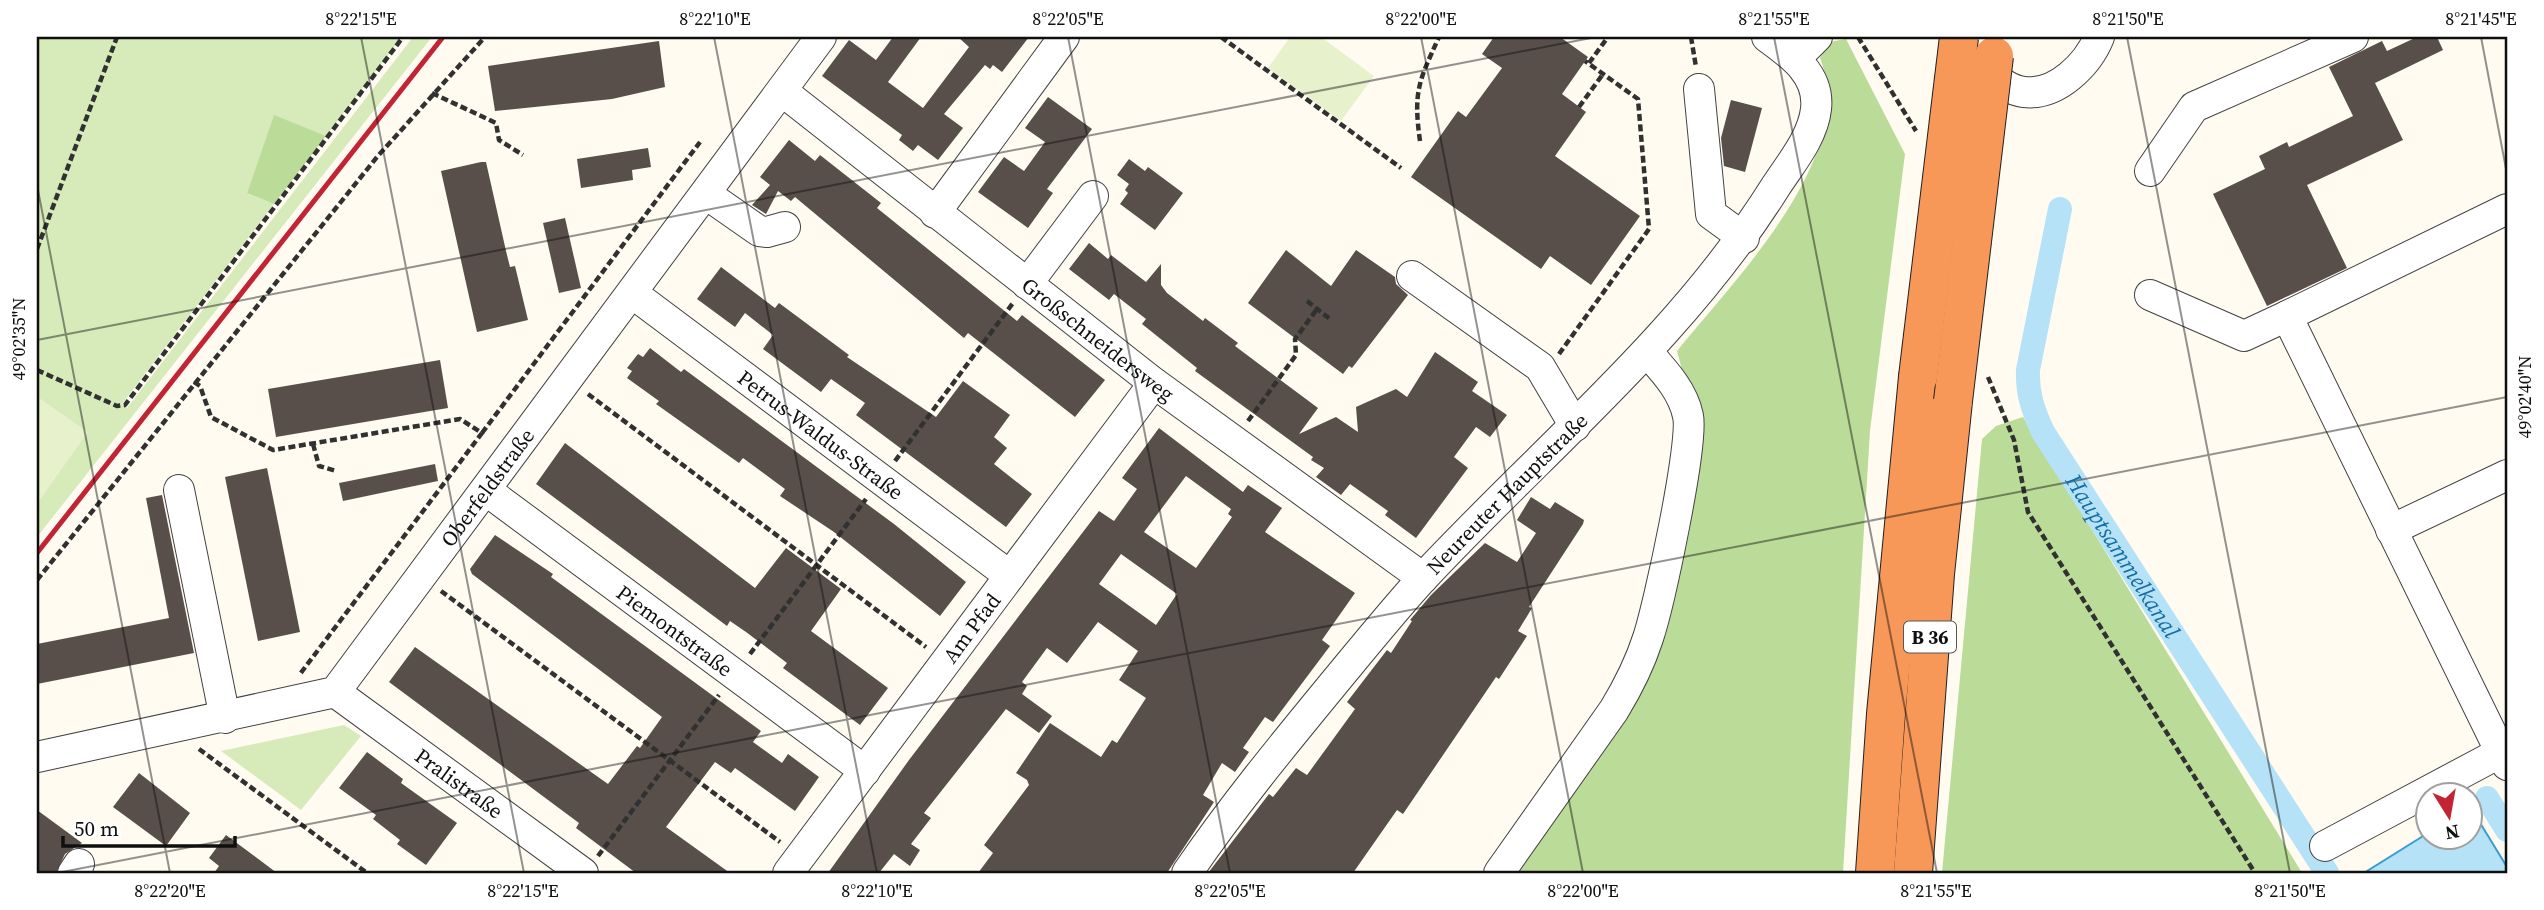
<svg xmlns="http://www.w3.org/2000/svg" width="2544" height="910" font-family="'Source Serif 4',serif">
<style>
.green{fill:#d6ebb9}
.forest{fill:#bbdc98}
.pitch{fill:#e7f2cc}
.water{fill:#b5e2f7;stroke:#3a9dd0;stroke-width:2}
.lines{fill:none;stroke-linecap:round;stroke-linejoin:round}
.canal{stroke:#b5e2f7;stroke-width:24}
.building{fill:#584f4b;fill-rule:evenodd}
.minor-casing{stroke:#424242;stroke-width:32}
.highway-casing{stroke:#202020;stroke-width:40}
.path{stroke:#313131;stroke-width:4.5;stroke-dasharray:7 3.5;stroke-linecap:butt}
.minor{stroke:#fff;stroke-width:30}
.highway{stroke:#f79758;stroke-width:38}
.rail{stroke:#c22434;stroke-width:5}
.highway-bridge-casing{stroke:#202020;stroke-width:40;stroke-linecap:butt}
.highway-bridge{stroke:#f79758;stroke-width:38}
.ticks{fill:none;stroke:#0f0f0f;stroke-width:2;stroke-opacity:0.45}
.labels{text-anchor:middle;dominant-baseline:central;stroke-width:7;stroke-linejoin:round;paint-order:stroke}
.shield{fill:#fff;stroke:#575757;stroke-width:2}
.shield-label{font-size:19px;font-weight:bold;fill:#0f0f0f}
.street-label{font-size:21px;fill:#0f0f0f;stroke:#fff}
.water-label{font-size:23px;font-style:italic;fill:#156ea4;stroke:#fff}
.neatline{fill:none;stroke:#0f0f0f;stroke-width:2.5}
.ticks-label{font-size:18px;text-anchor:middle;fill:#0f0f0f}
</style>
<rect width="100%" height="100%" fill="#fffbf1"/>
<g class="green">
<path d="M37 37H402L326 136 274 116 247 193 274 204 122 404 127 408 413 37H432L37 537Z"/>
<path d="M344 725 361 736 301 810 221 751Z"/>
</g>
<g class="forest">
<path d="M1846 39 1905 154 1870 431 1843 873H1510L1637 693 1695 419 1677 351C1734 280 1859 156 1820 58L1829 42Z"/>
<path d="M274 115 326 136 274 204 247 193Z"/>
<path d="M2023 417 2296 863 2302 873H1942L1982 439 1996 426Z"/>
</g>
<g class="pitch">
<path d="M1290 37H1321L1374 76 1341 121 1268 68Z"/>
<path d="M39 398 88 432 37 504V401Z"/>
</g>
<path class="water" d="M2471 808 2507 867V873H2364L2428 833V836H2470Z"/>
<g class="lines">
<g class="canal">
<path id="s1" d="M2060 209 2028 370C2027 394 2033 410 2043 432L2327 873"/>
<path d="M2487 798 2507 830"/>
</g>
</g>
<g class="building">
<path d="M893 37H921L888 82 923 108 969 47 958 37H1029L1002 72 993 65 990 69 985 65 944 114 963 128 938 160 918 145 913 151 899 140 902 135 822 76 849 40 876 60Z"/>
<path d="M1494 37H1560L1588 57 1562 94 1586 112 1555 156 1640 216 1591 285 1550 256 1541 269 1411 177 1458 111 1466 117 1502 68 1482 54Z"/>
<path d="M2417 37H2437L2443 50 2375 83 2403 140 2307 185 2347 268 2267 306 2213 194 2265 169 2259 156 2287 142 2289 147 2353 116 2329 67 2382 41 2387 51Z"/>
<path d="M659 41 665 87 612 99 495 111 488 66Z"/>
<path d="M1048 97 1092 129 1047 189 1053 193 1028 228 978 192 1004 157 1024 171 1045 142 1025 128Z"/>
<path d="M1731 100 1762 108 1745 172 1724 166 1721 138Z"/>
<path d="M789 140 815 161 820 155 881 203 877 208 1017 321 1022 315 1105 380 1075 417 968 333 964 338 795 197 791 201 778 191 766 214 752 205 770 185 760 177Z"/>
<path d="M648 148 651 167 632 170 633 180 581 188 577 159Z"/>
<path d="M1129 159 1145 171 1148 167 1183 193 1155 230 1120 204 1128 193 1125 190 1129 184 1117 175Z"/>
<path d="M481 162H486L506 251 510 267 515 266 528 320 477 332 441 171Z"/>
<path d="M565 218 581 288 559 293 543 223Z"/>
<path d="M1089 243 1108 259 1111 255 1146 282 1161 264V285L1167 293 1203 321 1205 318 1238 343 1235 346 1318 408 1299 434 1336 417 1358 432 1356 407 1396 389 1407 397 1435 352 1478 382 1472 391 1507 415 1490 437 1476 427 1454 457 1468 468 1416 538 1385 515 1388 511 1350 484 1341 495 1316 477 1324 468 1311 460 1313 457 1195 371 1197 368 1142 324 1146 319 1114 294 1109 300 1069 269Z"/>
<path d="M1286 250 1331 286 1356 250 1395 277 1396 284 1408 295 1352 368 1349 366 1343 374 1248 303Z"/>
<path d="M721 267 775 308 779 303 849 355 847 357 936 417 963 381 1010 415 994 437 1007 448 994 464 1032 494 1006 527 856 415 865 403 831 379 821 392 763 349 773 335 745 313 735 327 697 299Z"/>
<path d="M650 348 681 372 684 369 894 524 966 582 940 616 834 532 780 496 785 489 743 458 739 463 656 404 659 401 627 378 632 371 627 368 638 354 643 357Z"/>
<path d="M440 360 448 408 276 437 268 389Z"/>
<path d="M1159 428 1243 492 1248 485 1282 508 1265 532 1355 593 1322 640 1330 646 1273 722 1265 717 1243 748 1249 752 1235 772 1222 763 1203 795 1214 802 1167 873H978L993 853 984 845 1029 785 1027 780 1016 773 1050 723 1101 757 1112 740 1117 743 1146 698 1119 680 1138 651 1098 622 1067 663 1047 648 1022 682 1027 686 1022 694 1052 716 1039 733 1006 709 924 813 931 818 911 844 920 850 910 866 894 854 879 873H828L909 760 1099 511 1114 521 1137 489 1122 478ZM1186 476 1231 509 1228 514 1232 517 1196 568 1144 532ZM1121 554 1177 594 1156 625 1099 584Z"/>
<path d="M565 443 755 588 786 548 841 589 811 631 888 688 860 725 783 668 787 663 746 632 730 621 727 626 536 484Z"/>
<path d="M435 464 438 481 343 501 339 483Z"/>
<path d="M267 468 300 632 258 641 225 477Z"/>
<path d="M162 495 194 653 37 684V644L169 618 146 498Z"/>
<path d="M1531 497 1550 509 1555 502 1584 520 1583 524 1529 607 1532 608 1518 631 1527 636 1499 679 1496 677 1403 814 1397 810 1353 873H1208L1269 794 1273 797 1296 768 1307 775 1355 709 1347 702 1387 650 1391 653 1412 621 1410 620 1431 595 1485 543 1517 562 1536 533 1517 520Z"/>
<path d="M495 535 553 574 551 577 761 731 753 742 782 763 788 754 819 777 795 811 735 768 731 773 715 762 666 827 730 873H636L576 828 579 823 389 682 415 647 608 784 637 746 640 748 662 717 472 574 470 569Z"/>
<path d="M367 752 403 779 401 783 457 823 426 865 397 844 400 840 373 819 376 815 339 788Z"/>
<path d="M139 773 190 813 166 846 113 807Z"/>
<path d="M37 810 82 843 65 854 56 873H37Z"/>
<path d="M226 835 277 873H214L219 866 209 858Z"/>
</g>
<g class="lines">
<defs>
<g id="minor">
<path d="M1796 58 1817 37"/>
<path d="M1978 64C1992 75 2006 90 2024 92 2057 96 2088 64 2099 37"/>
<path d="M1699 89 1711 214 1744 238"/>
<path id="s2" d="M782 91 1154 383 1423 578"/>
<path d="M2150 171 2194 107 2353 37"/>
<path d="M706 194 759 231 767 232 785 227"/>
<path d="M935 213 1064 37"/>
<path d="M1412 276 1540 367 1575 426"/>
<path d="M1027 284 1093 196"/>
<path id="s3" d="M632 293 1010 576"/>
<path d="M2150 295 2244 336 2287 316 2507 765"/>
<path d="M2287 316 2507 209"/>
<path d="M179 490 225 718"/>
<path id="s4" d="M487 491 865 771"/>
<path d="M2391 530 2507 475"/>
<path id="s5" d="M335 692 583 873"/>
<path id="s6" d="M37 757 335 692 821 37"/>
<path d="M2325 846 2507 749"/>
<path d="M73 873 79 864"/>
<path id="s7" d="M788 873 1154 383"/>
<path id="s8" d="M1187 873C1232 807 1283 745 1334 683 1363 648 1392 612 1422 579 1543 449 1681 338 1776 186 1791 163 1813 137 1816 109 1820 75 1792 55 1767 37"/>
<path d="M1499 873 1614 710C1628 687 1640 663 1648 638 1659 605 1694 443 1688 416 1683 391 1664 371 1648 353"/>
</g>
<g id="highway">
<path d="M1875 873 1886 714 1918 377"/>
<path d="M1913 873 1935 574 1953 401"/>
</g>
</defs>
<use href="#minor" class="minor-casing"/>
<use href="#highway" class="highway-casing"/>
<g class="path">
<path d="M1221 37 1401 168"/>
<path d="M1691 37 1696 67"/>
<path d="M1858 37 1916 131"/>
<path d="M1589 63 1608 37"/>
<path d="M432 93 496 123 499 140 523 155"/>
<path d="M1579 107 1603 74"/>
<path d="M1420 141C1413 91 1419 81 1439 37"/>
<path d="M37 249 117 37"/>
<path d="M1307 301 1330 319"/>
<path d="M1559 354 1649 229 1638 99 1585 61"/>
<path d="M37 370 117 406 125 405 403 37"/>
<path d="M1988 377 2014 440 2028 512 2255 873"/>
<path d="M194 382 200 386 211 417 273 450 460 419 482 433 300 674"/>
<path d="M588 394 926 647"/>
<path d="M1248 421 1296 355 1295 339 1317 309"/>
<path d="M482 433 700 142"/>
<path d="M313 444 319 466 336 471"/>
<path d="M895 461 1013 303"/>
<path d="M37 580 377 157 485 37"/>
<path d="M441 591 780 842"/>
<path d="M750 654 866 499"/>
<path d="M199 749 367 873"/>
<path d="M598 856 719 695"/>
</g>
<use href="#minor" class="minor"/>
<use href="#highway" class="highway"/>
<path class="rail" d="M37 553 443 37"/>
<defs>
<g id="highway-bridge">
<path d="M1918 377 1959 37"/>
<path d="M1953 401 1994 56"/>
</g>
</defs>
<use href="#highway-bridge" class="highway-bridge-casing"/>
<use href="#highway-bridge" class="highway-bridge"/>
</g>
<path class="ticks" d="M361 37 524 873M714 37 877 873M1068 37 1230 873M1421 37 1583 873M1774 37 1937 873M2127 37 2290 873M2481 37 2507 174M37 185 170 873M37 340 1596 37M57 873 2507 397"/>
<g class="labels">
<rect class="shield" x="1904" y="621.5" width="52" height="31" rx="5"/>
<g class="shield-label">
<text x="1930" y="637">B 36</text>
</g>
<g class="street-label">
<text stroke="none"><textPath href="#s2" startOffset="402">Großschneidersweg</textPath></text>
<text stroke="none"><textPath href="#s3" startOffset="236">Petrus-Waldus-Straße</textPath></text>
<text stroke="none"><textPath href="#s6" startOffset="560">Oberfeldstraße</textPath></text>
<text stroke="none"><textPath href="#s8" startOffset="497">Neureuter Hauptstraße</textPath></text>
<text stroke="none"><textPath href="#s7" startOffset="306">Am Pfad</textPath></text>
<text stroke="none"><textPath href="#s4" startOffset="234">Piemontstraße</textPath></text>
<text stroke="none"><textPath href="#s5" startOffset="154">Pralistraße</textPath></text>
</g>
<g class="water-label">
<text stroke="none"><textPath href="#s1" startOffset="376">Hauptsammelkanal</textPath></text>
</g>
</g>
<rect width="2544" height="910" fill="none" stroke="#ffffff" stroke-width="77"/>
<g transform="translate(2449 816) rotate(169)"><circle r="33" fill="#ffffff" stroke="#9f9f9f" stroke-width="2"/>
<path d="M0-5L12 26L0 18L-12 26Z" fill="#c22434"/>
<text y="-10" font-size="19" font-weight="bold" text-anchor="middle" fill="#0f0f0f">N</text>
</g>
<path d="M63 836v10h172v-10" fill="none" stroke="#0f0f0f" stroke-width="3.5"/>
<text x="74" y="836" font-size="21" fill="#0f0f0f" stroke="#ffffff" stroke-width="5" paint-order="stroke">50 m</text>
<rect x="38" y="38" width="2468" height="834" class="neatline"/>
<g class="ticks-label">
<text x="361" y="25">8°22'15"E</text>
<text x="715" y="25">8°22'10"E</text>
<text x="1068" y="25">8°22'05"E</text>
<text x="1421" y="25">8°22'00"E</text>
<text x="1774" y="25">8°21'55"E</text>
<text x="2128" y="25">8°21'50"E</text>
<text x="2481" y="25">8°21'45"E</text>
<text transform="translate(19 339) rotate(-90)" y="6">49°02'35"N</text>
<text transform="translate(2525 397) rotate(-90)" y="6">49°02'40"N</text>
<text x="170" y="897">8°22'20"E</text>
<text x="523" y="897">8°22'15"E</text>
<text x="877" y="897">8°22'10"E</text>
<text x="1230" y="897">8°22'05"E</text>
<text x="1583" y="897">8°22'00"E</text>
<text x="1936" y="897">8°21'55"E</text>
<text x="2290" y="897">8°21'50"E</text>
</g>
</svg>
